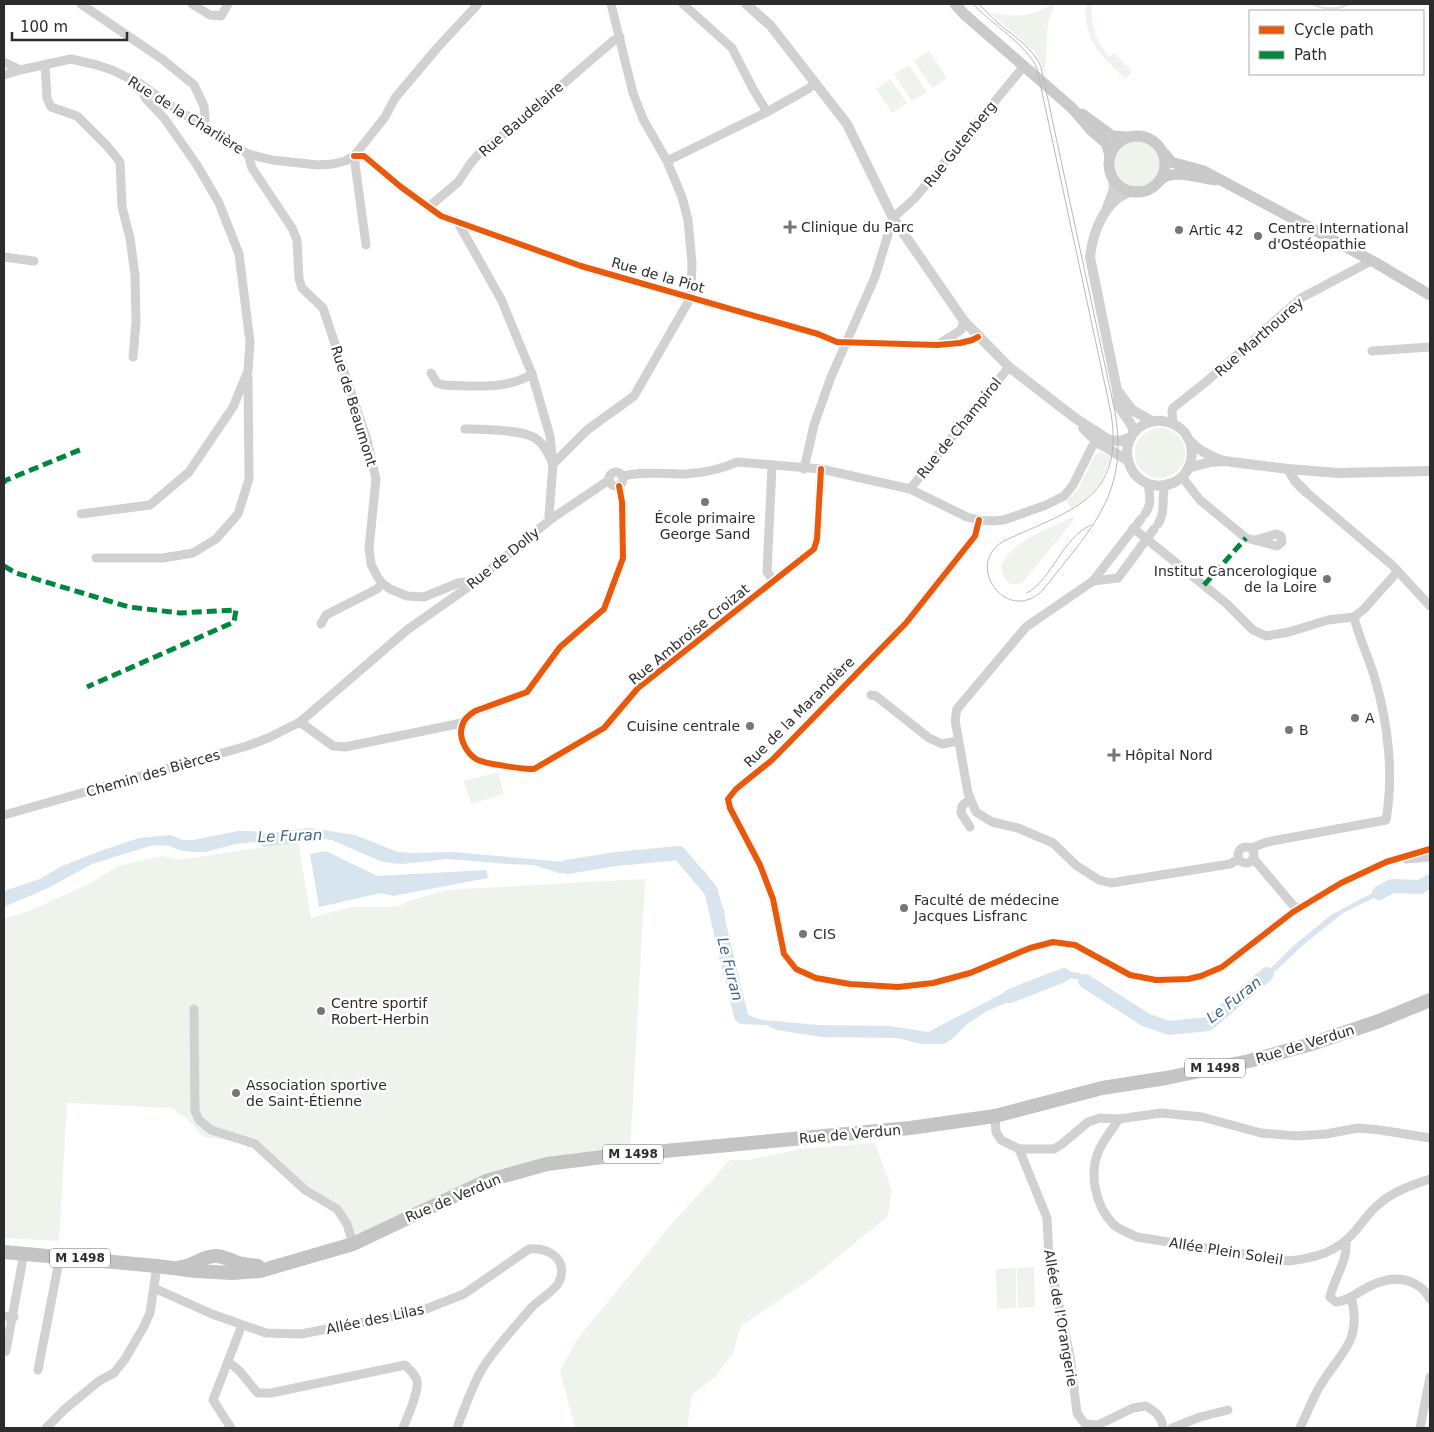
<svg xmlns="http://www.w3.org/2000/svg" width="1434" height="1432" font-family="'DejaVu Sans',sans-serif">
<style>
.green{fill:#eef3eb}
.water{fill:#d8e4ee}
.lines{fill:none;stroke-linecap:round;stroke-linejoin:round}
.stream{stroke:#d8e4ee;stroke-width:2.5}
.river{stroke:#d8e4ee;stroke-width:14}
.minor{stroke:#d1d1d1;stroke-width:9}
.tertiary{stroke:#d1d1d1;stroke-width:10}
.secondary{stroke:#cacaca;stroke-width:11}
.primary{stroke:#c4c4c4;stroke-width:14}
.tram{stroke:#b8b8b8;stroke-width:1}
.quiet{stroke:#00873e;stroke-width:5;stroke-dasharray:10 5;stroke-linecap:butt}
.cycleway-casing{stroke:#fff;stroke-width:9}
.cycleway{stroke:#e8590c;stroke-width:6}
.poi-dot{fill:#767676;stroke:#fff;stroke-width:2}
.labels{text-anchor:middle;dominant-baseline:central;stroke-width:5;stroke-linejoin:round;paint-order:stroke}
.shield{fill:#fff;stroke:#6b6b6b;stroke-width:1}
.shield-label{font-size:12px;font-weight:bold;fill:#2c2c2c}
.street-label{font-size:14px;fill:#2c2c2c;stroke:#fff}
.poi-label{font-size:14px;fill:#2c2c2c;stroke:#fff;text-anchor:start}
.water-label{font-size:15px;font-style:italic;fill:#426687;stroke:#fff}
</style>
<rect width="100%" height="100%" fill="#fff"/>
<g class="green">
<path d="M1052 4H1054L1048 24 1045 72 1037 55 1033 50 989 12C994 13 1002 15 1009 15 1025 17 1039 12 1052 4Z"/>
<path d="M1086 4H1092C1089 24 1096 42 1110 57L1114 53 1132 71 1126 79C1102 57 1082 39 1086 4Z"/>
<path d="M929 51 947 78 932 88 914 61Z"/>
<path d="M909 65 927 92 912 101 894 74Z"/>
<path d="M890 79 907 103 892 113 876 89Z"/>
<circle cx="1138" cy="164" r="23"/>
<circle cx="1160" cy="453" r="25"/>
<path d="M1101 452 1111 457C1105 480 1092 497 1072 509L1066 501 1077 491 1095 455Z"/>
<path d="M1074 517 1075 519 1022 583C1015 585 1009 585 1005 579 986 550 1056 525 1074 517Z"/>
<path d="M498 772 504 794 471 804 464 781Z"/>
<path d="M298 842 311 918 352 907H395L402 905 408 901 447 890 645 879 630 1154 486 1181 353 1244 337 1209 305 1190 255 1144 204 1137 186 1118 172 1108 67 1103 59 1241 4 1238V919L29 911 91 883 118 866 162 856 179 860Z"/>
<path d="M875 1143 892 1191 888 1216 812 1278 741 1326 733 1353 716 1376 692 1395 687 1428H575L560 1371 578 1338 676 1219 730 1160H749L801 1149Z"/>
<path d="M1034 1267 1035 1307 1018 1308 1017 1268Z"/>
<path d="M1016 1268V1308L997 1309 996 1269Z"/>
</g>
<g class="water">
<path d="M310 828 355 835 398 852 412 853 453 852 588 864 609 856H627L655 850 683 853 690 857 706 873 724 910 725 920 724 934 731 982 737 1000 744 1012 747 1014 755 1018 763 1020 818 1025 890 1026 928 1032 1021 984 1053 972 1067 971 1079 973 1088 978 1095 983 1107 998 1137 1014 1183 1027 1193 1026 1201 1024 1222 1013 1244 995 1291 948 1331 915 1391 883 1395 882 1421 884 1430 879V885L1417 888 1398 886 1343 913 1303 945 1243 1002 1208 1028 1196 1031 1181 1032 1167 1031 1153 1023 1139 1021 1123 1013 1106 1002 1087 983 1076 979 1064 978 1031 987 1009 1002 987 1011 967 1024 953 1038 944 1044H922L897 1038 822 1037 777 1030 766 1025 740 1024 736 1018 720 961 718 950 720 920 714 900 707 891 703 877 696 870 689 865 666 857 644 856 622 864 605 865 571 873H559L534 865 508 864 448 859 402 864 391 863 380 861 332 840 319 838 302 840 293 843 264 847 254 842 236 844 205 852H192L179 850 169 846 153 845 92 864 48 888 4 907V891L40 879 62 866 103 850 139 838 171 835 183 840H193L238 831H253L262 834Z"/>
<path d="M326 851 377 876 486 870 488 878 393 896 381 893 319 907 310 854Z"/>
</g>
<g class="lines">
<path class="stream" d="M1313 4C1325 10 1337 10 1348 4"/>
<g class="river">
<path d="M567 867 616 859 679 853 711 891 741 1016"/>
<path d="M1379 893 1392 886 1420 887 1430 881"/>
<path d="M1085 981 1146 1020 1169 1028 1208 1024 1267 974"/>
<path d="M1010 996 1064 975"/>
</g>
<g class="minor">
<path d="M81 4 162 59 194 85 204 106 205 119 202 126"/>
<path d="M192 4 210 15 221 16 228 4"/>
<path d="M683 4 732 48 753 89 767 112"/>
<path d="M4 62 20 70"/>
<path d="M45 65 47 98 51 107 77 116 108 147 120 162 122 207 130 238 135 275 136 322 133 357"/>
<path d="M4 75 20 70 71 59 97 65 112 70 139 83 168 104 248 154 272 160 318 165 333 164 345 161 354 156 385 117 395 98 438 47 478 4"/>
<path d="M248 154 252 168 292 228 297 240 299 279 302 288 323 308 367 440 376 479 369 548 371 564 377 576 382 583 390 589 407 596 424 597 458 583 465 582 471 585"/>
<path d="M354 156H364L401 187 441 216 581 266 818 334 837 342 937 345 960 343 972 340 978 337"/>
<path d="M354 156 366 245"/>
<path d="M667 161 767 112 808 89 815 83"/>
<path d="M429 207 458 182 471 163 482 150 506 133 613 41 620 37"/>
<path d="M457 221 501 299 532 374 550 436 553 464 549 516 551 519"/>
<path d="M4 257 34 261"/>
<path d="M942 342 961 330 964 321"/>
<path d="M1372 351 1430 347"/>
<path d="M431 373 437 383 444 385C473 386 507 390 532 374"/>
<path d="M1173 424 1172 411 1173 408 1207 381 1301 298 1371 261"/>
<path d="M465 429C480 429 518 430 531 436 543 441 548 453 553 464L587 430 634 396 691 297 692 263 688 220 682 197 667 161 643 119 633 93 611 4"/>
<path d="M772 466 767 572 774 581"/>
<path d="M804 469 814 425 831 377 875 277 893 218 915 198 1024 66"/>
<circle cx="616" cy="479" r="7"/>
<path d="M623 476C643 471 664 474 685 474 702 473 722 469 737 462L821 469 910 489 967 517 979 520 993 521 1004 520 1046 505 1064 496 1073 485 1092 447 1102 437"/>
<path d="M1182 477 1200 500 1246 538 1277 546 1282 542 1281 536 1276 534 1255 540"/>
<path d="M619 486 622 502 623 558 604 609 560 647 527 692 475 711C466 717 462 721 461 732 461 742 467 753 476 759 484 764 524 769 534 769L604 728 638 688 814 549 817 539 821 469"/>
<path d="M910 489 1009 367"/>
<path d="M1306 492 1392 565 1430 606"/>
<path d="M81 514 150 505 189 472 233 407 248 371 250 342 239 254 219 203 197 165 164 118 146 99 139 84"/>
<path d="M1145 514C1152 504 1150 496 1148 484"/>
<path d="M1141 519 1093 581 1118 578 1154 529"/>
<path d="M979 520 975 536 906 623 772 760 736 789 728 799 730 808 760 865 773 899 784 954 796 969 816 978 850 984 898 987 933 983 970 973 1030 948 1053 942 1075 945 1130 975 1156 980 1188 979 1201 976 1222 967 1293 912 1341 883 1386 862 1430 849"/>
<path d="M1158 524C1166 512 1161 499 1165 486"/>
<path d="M1133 528 1227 604 1253 630 1266 636 1289 632 1328 620 1354 617 1364 609 1398 571"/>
<path d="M96 558H163L193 553 216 539 238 514 249 479 248 377"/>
<path d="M1093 581 1026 627 957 709 955 720 968 793 976 812 992 822 1018 828 1053 843 1077 866 1099 880 1111 883 1230 864 1239 859"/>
<path d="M321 624 326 615 377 589 382 583"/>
<path d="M871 695 876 696 929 738 942 744 958 741"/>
<path d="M300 722 333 746 345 747 462 723"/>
<path d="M969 800 962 806 961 813 970 827"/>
<path d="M4 815 247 746 268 738 300 722 407 630 471 585 551 519 609 480"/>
<circle cx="1246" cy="855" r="8"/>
<path d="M1251 848 1267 842 1386 820C1394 775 1388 722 1375 679 1369 658 1359 638 1354 617"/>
<path d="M1253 858 1297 910"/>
<path d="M1406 859 1430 857"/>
<path d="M194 1009 195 1111 199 1120 211 1130 255 1144 305 1190 337 1209 347 1224 353 1244"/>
<path d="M995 1116 996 1132 1001 1140 1019 1149H1054L1062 1144 1088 1122 1100 1118 1119 1119 1161 1113 1202 1117 1261 1133 1297 1136 1326 1134 1358 1128 1380 1130 1430 1138"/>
<path d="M1119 1119C1113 1128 1105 1138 1100 1148 1088 1172 1095 1205 1113 1224 1119 1230 1130 1233 1137 1237L1288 1261C1316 1258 1338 1252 1356 1230 1363 1222 1370 1211 1379 1204 1394 1191 1412 1185 1430 1179"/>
<path d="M1019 1149 1047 1218 1049 1259 1070 1356 1077 1413 1085 1424 1098 1425 1133 1408 1146 1406C1156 1412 1162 1417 1163 1428"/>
<path d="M1346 1241C1348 1261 1334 1278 1330 1297L1336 1302C1347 1301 1352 1296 1361 1291 1379 1280 1401 1273 1420 1287 1424 1289 1427 1295 1430 1299"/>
<path d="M154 1288 212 1314 266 1333 301 1334 421 1311 464 1294 529 1249C549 1247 569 1260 559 1282 555 1291 538 1300 531 1308 515 1327 493 1350 481 1371 471 1389 464 1409 457 1428"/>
<path d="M4 1316 14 1317"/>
<path d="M4 1352 6 1351 24 1253"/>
<path d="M228 1362C243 1371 246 1381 258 1393H271L405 1365C409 1369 416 1375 417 1381 419 1392 407 1418 403 1428"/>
<path d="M38 1370 60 1256"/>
<path d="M46 1428 65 1409 99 1381 114 1373 125 1359 143 1328 150 1313 157 1266"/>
<path d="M231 1428 213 1400 242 1325"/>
<path d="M1172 1428 1200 1417 1228 1410"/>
<path d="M1300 1428C1307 1414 1312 1399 1320 1386 1340 1352 1363 1342 1351 1297"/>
<path d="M1420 1428 1430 1377"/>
</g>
<g class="tertiary">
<path d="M746 4 770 25 847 124 893 218 964 321 1009 367 1075 418 1109 440 1121 441 1131 437"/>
<path d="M1107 208 1114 189 1113 178"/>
<path d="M1118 391 1132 410 1152 421"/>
<path d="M1083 428 1097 442 1127 460"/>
<path d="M1135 432 1129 421 1119 407 1117 390 1090 257C1093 231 1106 195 1136 191"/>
<path d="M1190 442C1196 461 1186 482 1165 485 1128 492 1111 438 1147 423 1160 418 1176 422 1185 433 1187 436 1188 440 1191 442 1200 452 1212 457 1224 461"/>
<path d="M1188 468 1210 462 1224 461 1288 469 1338 473 1430 471"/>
<path d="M1288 469 1295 481 1306 492"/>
</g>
<g class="secondary">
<path d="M955 4 964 14 1072 108 1090 129 1106 143 1110 155"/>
<path d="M1082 114 1112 136 1127 137"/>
<circle cx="1137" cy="164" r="28"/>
<path d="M1165 154 1171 162 1204 171 1376 263 1430 295"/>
<path d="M1160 180C1174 168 1199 178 1215 180"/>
</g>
<g class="primary">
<path d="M4 1252 157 1266 196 1271 232 1273 260 1271 353 1244 486 1181 547 1164 611 1156 910 1128 995 1116 1102 1088 1166 1078 1249 1061 1308 1045 1379 1021 1430 1000"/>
<path d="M181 1267C193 1266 203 1256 215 1256 224 1256 230 1260 238 1263 245 1265 251 1265 258 1266"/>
</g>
<g class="tram">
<path d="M973 4C990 23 1029 46 1037 69L1111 413C1125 501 1069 510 1004 541 963 564 1006 625 1042 591 1053 578 1063 564 1074 551 1110 505 1125 472 1115 412L1041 67C1033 48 1015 37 999 24 992 18 986 11 979 4"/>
<path d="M1027 593C1053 578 1062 538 1091 525"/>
</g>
<g class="quiet">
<path d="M4 484V481L82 449"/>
<path d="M4 566 16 573 129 607 180 613 236 610 234 622 87 687"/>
<path d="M1204 585 1246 538"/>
</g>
<defs>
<g id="cycleway">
<path d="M354 156H364L401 187 441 216 581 266 818 334 837 342 937 345 960 343 972 340 978 337"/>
<path d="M619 486 622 502 623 558 604 609 560 647 527 692 475 711C466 717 462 721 461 732 461 742 467 753 476 759 484 764 524 769 534 769L604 728 638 688 814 549 817 539 821 469"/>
<path d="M979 520 975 536 906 623 772 760 736 789 728 799 730 808 760 865 773 899 784 954 796 969 816 978 850 984 898 987 933 983 970 973 1030 948 1053 942 1075 945 1130 975 1156 980 1188 979 1201 976 1222 967 1293 912 1341 883 1386 862 1430 849"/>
</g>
</defs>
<use href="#cycleway" class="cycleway-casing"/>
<use href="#cycleway" class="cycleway"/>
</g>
<g class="poi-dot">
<path d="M787.5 219.5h5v5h5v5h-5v5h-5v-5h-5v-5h5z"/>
<circle cx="1179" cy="230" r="5"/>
<circle cx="1258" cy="236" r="5"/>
<circle cx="705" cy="502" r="5"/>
<circle cx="1327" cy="579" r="5"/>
<circle cx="1355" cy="718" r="5"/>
<circle cx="750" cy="726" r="5"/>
<circle cx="1289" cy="730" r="5"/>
<path d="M1111.5 747.5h5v5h5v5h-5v5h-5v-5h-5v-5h5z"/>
<circle cx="904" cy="908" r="5"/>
<circle cx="803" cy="934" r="5"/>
<circle cx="321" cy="1011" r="5"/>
<circle cx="236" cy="1093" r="5"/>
</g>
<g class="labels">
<g class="shield">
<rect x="1185" y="1058.5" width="60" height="19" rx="4"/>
<rect x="603" y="1144.5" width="60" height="19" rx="4"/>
<rect x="50" y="1248.5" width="60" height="19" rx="4"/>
</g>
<g class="shield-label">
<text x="1215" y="1068">M 1498</text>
<text x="633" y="1154">M 1498</text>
<text x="80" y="1258">M 1498</text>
</g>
<g class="street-label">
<text transform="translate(186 115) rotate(32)">Rue de la Charlière</text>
<text transform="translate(521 119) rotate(-41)">Rue Baudelaire</text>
<text transform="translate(960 144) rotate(-51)">Rue Gutenberg</text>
<text transform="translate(658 275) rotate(16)">Rue de la Piot</text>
<text transform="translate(1259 337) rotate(-41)">Rue Marthourey</text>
<text transform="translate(354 406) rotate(73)">Rue de Beaumont</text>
<text transform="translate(959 428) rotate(-51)">Rue de Champirol</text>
<text transform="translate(503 558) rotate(-39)">Rue de Dolly</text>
<text transform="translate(689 634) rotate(-39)">Rue Ambroise Croizat</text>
<text transform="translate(799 712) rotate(-45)">Rue de la Marandière</text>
<text transform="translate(153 773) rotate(-16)">Chemin des Bièrces</text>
<text transform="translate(1305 1044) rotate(-17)">Rue de Verdun</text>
<text transform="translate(850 1134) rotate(-5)">Rue de Verdun</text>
<text transform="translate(453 1198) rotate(-23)">Rue de Verdun</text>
<text transform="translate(1226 1251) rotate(9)">Allée Plein Soleil</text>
<text transform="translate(1061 1318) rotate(80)">Allée de l'Orangerie</text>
<text transform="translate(375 1319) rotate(-12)">Allée des Lilas</text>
</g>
<g class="poi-label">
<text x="801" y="227">Clinique du Parc</text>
<text x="1268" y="228">Centre International<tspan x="1268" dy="16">d'Ostéopathie</tspan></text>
<text x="1189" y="230">Artic 42</text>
<text x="705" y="518" text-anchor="middle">École primaire<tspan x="705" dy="16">George Sand</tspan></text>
<text x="1317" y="571" text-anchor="end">Institut Cancerologique<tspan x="1317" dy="16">de la Loire</tspan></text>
<text x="1365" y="718">A</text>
<text x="740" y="726" text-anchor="end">Cuisine centrale</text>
<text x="1299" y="730">B</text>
<text x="1125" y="755">Hôpital Nord</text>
<text x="914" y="900">Faculté de médecine<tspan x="914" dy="16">Jacques Lisfranc</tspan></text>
<text x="813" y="934">CIS</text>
<text x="331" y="1003">Centre sportif<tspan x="331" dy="16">Robert-Herbin</tspan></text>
<text x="246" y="1085">Association sportive<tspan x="246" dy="16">de Saint-Étienne</tspan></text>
</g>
<g class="water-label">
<text transform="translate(290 836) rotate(-2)">Le Furan</text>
<text transform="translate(730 969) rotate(76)">Le Furan</text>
<text transform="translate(1234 1000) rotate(-38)">Le Furan</text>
</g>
</g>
<rect width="1434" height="1432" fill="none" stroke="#2c2c2c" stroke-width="10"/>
<rect x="1249" y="10" width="175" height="65" fill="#ffffff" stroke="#ababab"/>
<rect x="1259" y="26" width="25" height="8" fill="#e8590c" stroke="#ababab"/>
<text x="1294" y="35" font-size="15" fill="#2c2c2c">Cycle path</text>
<rect x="1259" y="51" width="25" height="8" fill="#00873e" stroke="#ababab"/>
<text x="1294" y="60" font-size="15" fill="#2c2c2c">Path</text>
<path d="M12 32v8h115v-8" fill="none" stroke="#2c2c2c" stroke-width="2.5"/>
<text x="20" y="32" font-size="15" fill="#2c2c2c" stroke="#ffffff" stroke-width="4" paint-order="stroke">100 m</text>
</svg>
